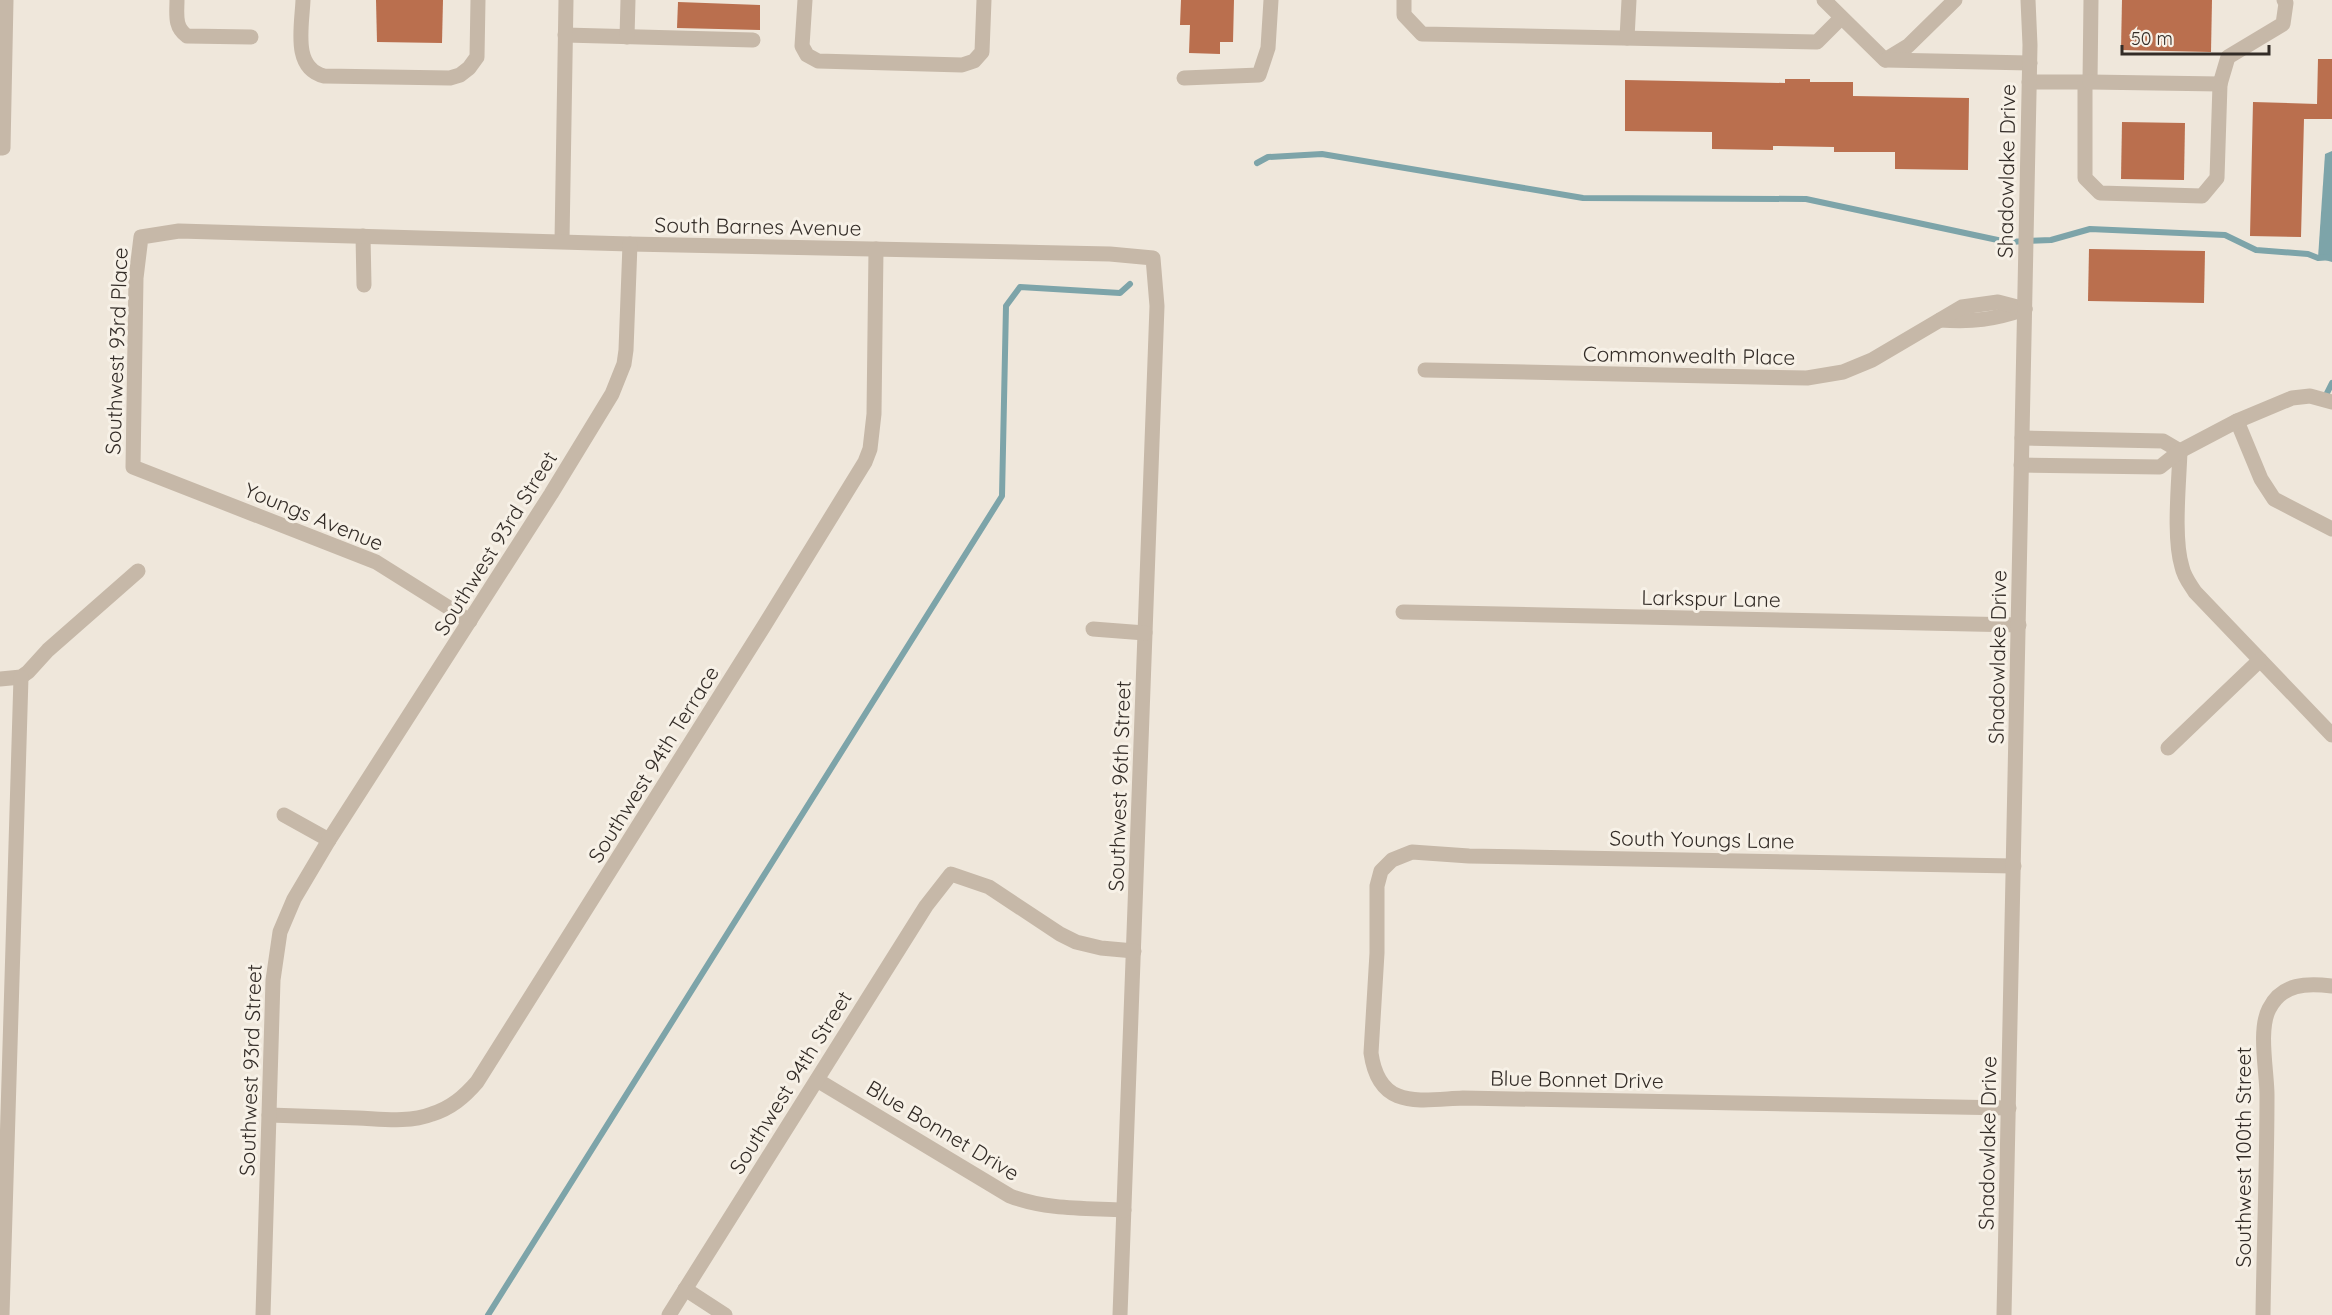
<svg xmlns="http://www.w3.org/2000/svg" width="2332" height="1315" font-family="Quicksand,sans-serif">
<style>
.water{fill:#7da4a9}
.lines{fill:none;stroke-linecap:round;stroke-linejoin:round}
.stream{stroke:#7da4a9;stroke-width:6}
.building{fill:#ba6f4e}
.minor{stroke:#c6b8a8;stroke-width:15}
.labels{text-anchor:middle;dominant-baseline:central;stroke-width:6;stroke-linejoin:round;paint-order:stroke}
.street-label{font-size:21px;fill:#332c27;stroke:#f7f1e7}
</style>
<rect width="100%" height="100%" fill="#efe7db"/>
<path class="water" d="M2332 151V262L2318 258 2325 154Z"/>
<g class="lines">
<g class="stream">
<path d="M1257 163 1268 157 1322 154 1583 198 1806 199 2007 242 2051 240 2090 229 2225 235 2256 250 2308 254 2318 258 2332 257"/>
<path d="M2324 399 2332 383"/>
<path d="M488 1315 1002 496 1006 306 1020 287 1120 293 1130 284"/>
</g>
</g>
<g class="building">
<path d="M376 0H443L442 43 377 42Z"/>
<path d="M1181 0H1234L1233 42H1220V54L1189 53 1190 25H1180Z"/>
<path d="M2122 0H2212L2211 52 2121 50Z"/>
<path d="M678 2 760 5V30L677 28Z"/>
<path d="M2318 59H2332V119H2304L2301 237 2250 236 2253 102 2317 104Z"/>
<path d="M1785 79H1810V82H1853V96L1969 98 1968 170 1895 169V152H1834V147L1773 146V150L1712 149V132L1625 131V80L1785 83Z"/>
<path d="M2122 122 2185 123 2184 180 2121 179Z"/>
<path d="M2089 249 2205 251 2204 303 2088 301Z"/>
</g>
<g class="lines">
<g class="minor">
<path d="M177 0C177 14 174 27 187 36L251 37"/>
<path d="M303 0C302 26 292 68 324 76L450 78 460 75 469 68 477 57 478 0"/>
<path d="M805 0 802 46 807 55 818 61 962 65 974 61 982 52 984 0"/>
<path d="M1404 0V15L1422 34 1817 42 1841 18"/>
<path d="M1824 0 1885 60 1908 46 1955 0"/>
<path d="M565 35 753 40"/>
<path d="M627 37 628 0"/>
<path d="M1627 38 1629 0"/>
<path d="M1886 60 2030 63"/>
<path d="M1184 78 1259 75 1268 48 1271 0"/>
<path d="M2029 82H2090L2091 0"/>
<path d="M2085 82V178L2100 193 2202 196 2217 178 2220 84"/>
<path d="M2090 82 2220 84 2228 57 2283 24 2286 3 2284 0"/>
<path d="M0 148H3L6 0"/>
<path d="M363 236 364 285"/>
<path d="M562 241 566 0"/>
<path d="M1940 320C1973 322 1993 320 2025 309"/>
<path d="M1425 370 1807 378 1843 372 1872 360 1962 307 1998 302 2025 309"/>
<path d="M2237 421 2261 479 2274 499 2332 529"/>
<path d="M2022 438 2163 441 2180 451"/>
<path d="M2180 451C2179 483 2173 538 2182 567 2184 577 2190 584 2195 592L2332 735"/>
<path d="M2021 465 2160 467 2180 451 2237 421 2292 398 2310 396 2332 402"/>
<path d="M1403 612 2019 625"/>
<path d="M470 621 376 562 133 467 136 278 141 237 179 231 630 244 1110 254 1153 258 1157 306 1120 1315"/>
<path d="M1093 629 1145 633"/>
<path d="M0 679 21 677 28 672 48 650 138 571"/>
<path d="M2168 748 2260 660"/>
<path d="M284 815 329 840"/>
<path d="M817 1080 1010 1196C1047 1210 1085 1208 1124 1210"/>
<path d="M2009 1108 1463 1098C1418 1100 1379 1110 1371 1053L1377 953V886L1381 871 1392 860 1412 852 1469 856 2014 866"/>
<path d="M269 1115C299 1116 329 1117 358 1118 382 1119 409 1123 432 1114 451 1108 464 1097 477 1082L764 626 865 462 870 449 874 414 876 249"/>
<path d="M685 1289 725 1315"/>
<path d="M2 1315 21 677"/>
<path d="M263 1315 273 980 280 932 294 899 329 840 551 494 612 394 624 364 626 350 630 244"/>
<path d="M669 1315 926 906 951 874 989 887 1060 934 1076 942 1101 948 1134 951"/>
<path d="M2004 1315 2030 45 2028 0"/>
<path d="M2263 1315C2264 1242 2267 1168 2267 1095 2267 1072 2258 1030 2269 1009 2282 983 2307 983 2332 986"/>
</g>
</g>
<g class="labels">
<g class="street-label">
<text transform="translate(2006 171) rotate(-89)">Shadowlake Drive</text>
<text transform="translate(758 226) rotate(1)">South Barnes Avenue</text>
<text transform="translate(116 351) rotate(-88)">Southwest 93rd Place</text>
<text transform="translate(1689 355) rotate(1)">Commonwealth Place</text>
<text transform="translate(314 516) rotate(22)">Youngs Avenue</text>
<text transform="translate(495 543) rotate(-58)">Southwest 93rd Street</text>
<text transform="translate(1711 598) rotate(1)">Larkspur Lane</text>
<text transform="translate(1997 657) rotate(-89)">Shadowlake Drive</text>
<text transform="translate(653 764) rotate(-58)">Southwest 94th Terrace</text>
<text transform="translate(1119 786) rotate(-88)">Southwest 96th Street</text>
<text transform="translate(1702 839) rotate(1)">South Youngs Lane</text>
<text transform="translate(250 1070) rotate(-88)">Southwest 93rd Street</text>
<text transform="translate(1577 1079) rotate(1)">Blue Bonnet Drive</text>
<text transform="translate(790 1082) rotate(-58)">Southwest 94th Street</text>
<text transform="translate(943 1130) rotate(31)">Blue Bonnet Drive</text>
<text transform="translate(1987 1143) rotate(-89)">Shadowlake Drive</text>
<text transform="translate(2243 1157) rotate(-90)">Southwest 100th Street</text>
</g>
</g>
<path d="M2122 45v9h147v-9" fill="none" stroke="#332c27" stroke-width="3"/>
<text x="2131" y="45" font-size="18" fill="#332c27" stroke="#f7f1e7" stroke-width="4.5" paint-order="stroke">50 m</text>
</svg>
